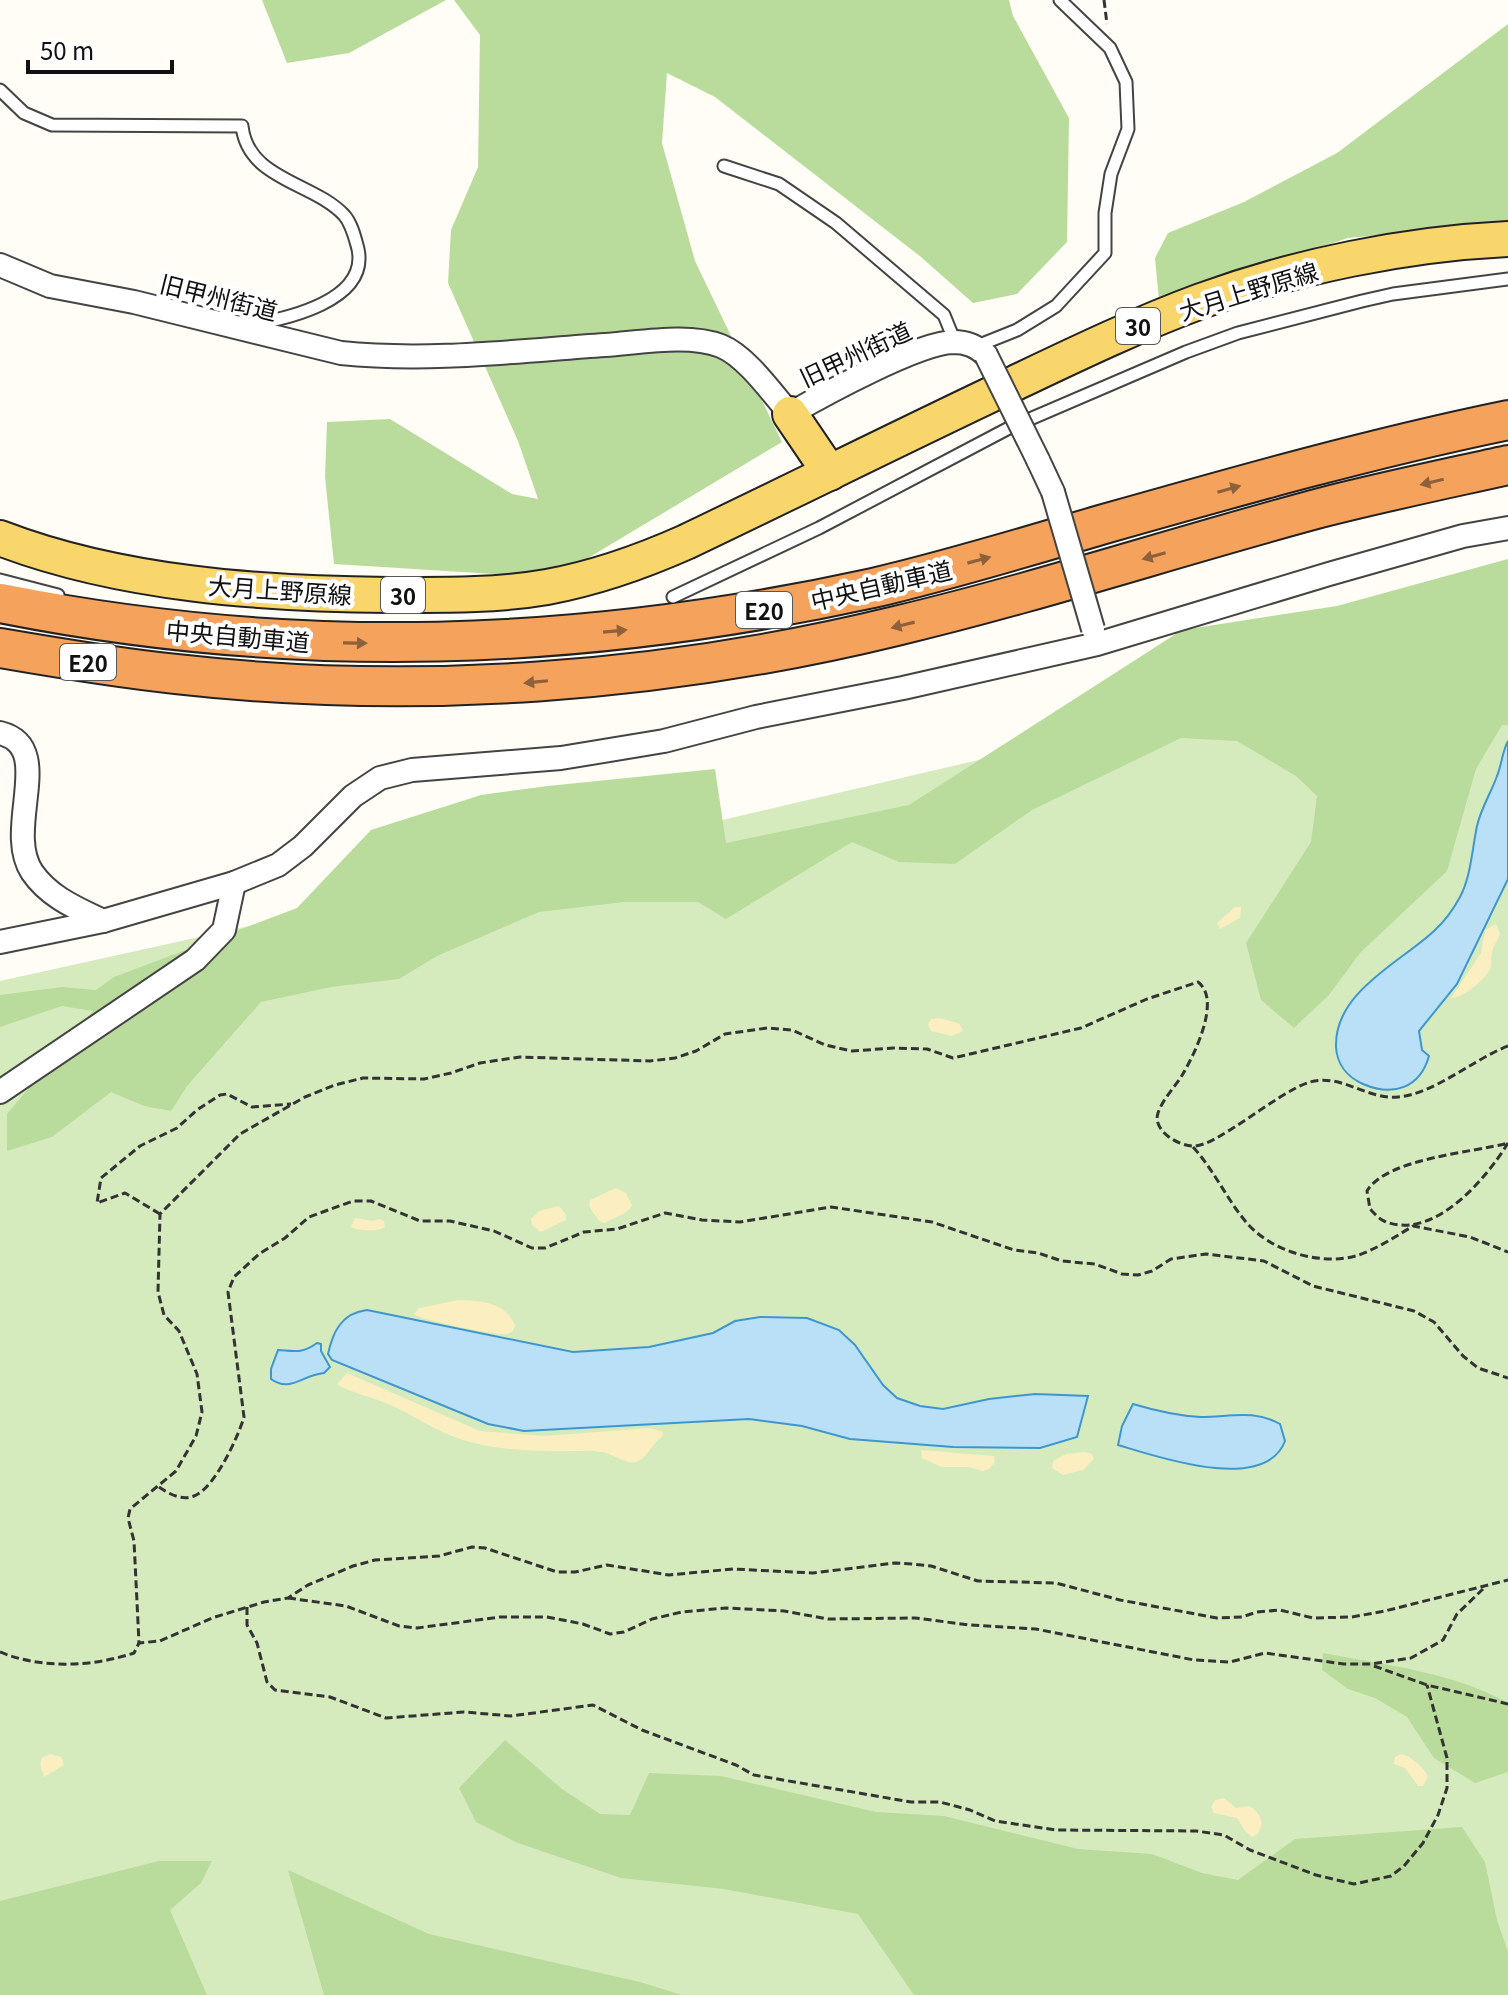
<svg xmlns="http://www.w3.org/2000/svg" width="1508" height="1995" font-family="Georgia,'Noto Sans JP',serif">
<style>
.green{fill:#d5ebbd}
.forest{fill:#b9dc9c}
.sand{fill:#fbeec1}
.water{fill:#b9e0f7;stroke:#3f96cf;stroke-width:2}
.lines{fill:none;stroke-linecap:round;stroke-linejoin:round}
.service-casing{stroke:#444;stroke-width:15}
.minor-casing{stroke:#444;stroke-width:26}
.primary-casing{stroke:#222;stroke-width:38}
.motorway-casing{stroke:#222;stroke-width:42}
.path{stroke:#333;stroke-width:3;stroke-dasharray:8 4;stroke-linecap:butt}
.service{stroke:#fff;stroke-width:11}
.minor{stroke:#fff;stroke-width:22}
.primary{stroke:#f9d66b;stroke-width:34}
.motorway{stroke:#f5a25d;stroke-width:38}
.minor-bridge-casing{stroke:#444;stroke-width:26;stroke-linecap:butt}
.minor-bridge{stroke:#fff;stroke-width:22}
.oneway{fill:#8e613b}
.labels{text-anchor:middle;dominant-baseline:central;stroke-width:8;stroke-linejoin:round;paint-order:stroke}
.shield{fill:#fff;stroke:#585858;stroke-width:2}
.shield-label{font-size:22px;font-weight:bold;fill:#111}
.street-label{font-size:24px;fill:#111;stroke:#fff}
</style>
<rect width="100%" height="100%" fill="#fffdf5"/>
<path class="green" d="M1508 636V1995H0V981L611 846Z"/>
<g class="forest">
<path d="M262 0H446L349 53 287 63Z"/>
<path d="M454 0H1009L1013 16 1069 118 1067 242 1017 294 973 303 921 257 715 97 667 73 662 143 695 261 782 442 573 567 511 575 334 564 325 477 327 422 390 419 512 494 538 499 518 441 448 283 451 230 478 167 480 35Z"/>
<path d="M1508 24V223L1348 238 1159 300 1155 258 1168 233 1244 202 1337 153Z"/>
<path d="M1508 559V725H1502L1476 769 1447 871 1360 953 1329 995 1294 1028 1261 1000 1246 943 1311 842 1317 796 1296 776 1237 741 1181 738 1032 810 955 864 899 862 852 842 726 919 698 902H624L539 912 437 956 399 979 331 987 261 1002 187 1086 171 1111 144 1106 111 1092 52 1137 7 1151V1114L93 1011 62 1006 0 1027V995L62 987 96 990 114 977 297 908 371 830 481 795 548 786 715 769 726 843 909 805 1182 630 1337 606Z"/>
<path d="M1323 1653C1385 1665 1453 1672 1508 1703V1772L1475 1783 1434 1758 1407 1717 1375 1698 1348 1689 1322 1670Z"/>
<path d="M505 1740 562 1789 600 1814 630 1815 649 1773 721 1776 876 1812 944 1816 1078 1849 1152 1854 1202 1873 1238 1880 1295 1839 1462 1827 1485 1862 1497 1920 1508 1952V1995H914L858 1914 724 1889 621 1878 518 1843 476 1822 459 1788Z"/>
<path d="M159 1861H212L201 1883 170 1910 207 1995H0V1901Z"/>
<path d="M288 1870 429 1934 640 1982 682 1995H324Z"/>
</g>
<g class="sand">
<path d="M1235 907H1241L1240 918 1220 929 1217 923Z"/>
<path d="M1496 924 1500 934C1498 940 1493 946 1492 953 1490 960 1493 966 1488 973 1481 982 1462 999 1451 998L1481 953 1485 930Z"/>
<path d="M940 1018 960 1024 963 1031 952 1036 931 1031 928 1025 931 1019Z"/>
<path d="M616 1188 626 1193 632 1205C627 1215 614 1217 605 1223L599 1221 589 1206 590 1200Z"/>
<path d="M559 1206 566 1215V1220L541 1232 532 1225 531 1219 539 1211Z"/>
<path d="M355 1218 373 1221 379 1219 384 1221 385 1227C378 1232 358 1231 351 1227Z"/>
<path d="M458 1300C481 1301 504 1301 515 1325 513 1330 513 1333 507 1334 497 1336 421 1320 414 1314L419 1308Z"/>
<path d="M347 1373 480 1431 544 1436 650 1428 663 1432 662 1437C652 1443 648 1458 636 1462 626 1465 612 1453 602 1452 591 1450 581 1451 571 1451 536 1452 493 1450 460 1439 435 1431 412 1414 388 1404 375 1398 345 1391 337 1384Z"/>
<path d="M921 1450 994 1456 995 1462 989 1469 983 1471 968 1467H941L922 1458Z"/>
<path d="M1084 1452 1092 1454 1094 1459 1083 1470 1063 1475 1052 1468 1053 1461 1066 1454Z"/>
<path d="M50 1754 61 1757 64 1765 44 1777 40 1764 42 1758Z"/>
<path d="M1401 1754C1411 1756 1423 1767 1428 1776L1423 1786H1418L1405 1768 1394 1764 1395 1757Z"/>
<path d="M1224 1798 1236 1808 1250 1806C1261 1815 1265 1821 1258 1834L1252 1837 1245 1831 1237 1818 1214 1813 1211 1807 1215 1800Z"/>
</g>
<g class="water">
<path d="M1508 741V879L1457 984 1419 1031 1422 1050 1429 1056C1420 1088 1393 1097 1363 1084 1347 1077 1337 1064 1336 1047 1334 992 1401 962 1434 931 1445 921 1453 910 1460 897 1471 876 1472 850 1477 826 1481 808 1491 793 1497 776 1502 764 1502 752 1508 741Z"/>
<path d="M367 1310 573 1352 649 1347 713 1333 735 1321 760 1317 807 1318 839 1330 855 1345 883 1385 897 1398 920 1406 943 1409 989 1399 1035 1394 1088 1396 1077 1437 1040 1448 953 1447 850 1439 802 1426 749 1419 524 1431 488 1424 332 1360 328 1354C333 1331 342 1313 367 1310Z"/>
<path d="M317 1343 321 1344V1351L330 1367 324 1373C302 1375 290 1393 271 1379V1369L278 1350C294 1351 302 1354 317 1343Z"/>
<path d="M1133 1404C1153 1410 1179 1416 1201 1417 1229 1417 1254 1409 1280 1424L1285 1441C1265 1494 1158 1457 1118 1445L1122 1426Z"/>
</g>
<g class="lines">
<defs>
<g id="service">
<path d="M0 90 24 113 52 125 242 126C248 180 313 182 344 215 352 224 355 238 358 249 369 301 286 319 249 325"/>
<path d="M724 166 779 184 836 223 944 315 955 342"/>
<path d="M977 346 1017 330 1056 306 1105 253V213L1111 174 1128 129 1126 82 1110 48 1060 0"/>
<path d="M0 580 58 595"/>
<path d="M673 597 819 528 1009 428 1186 352 1238 333 1362 301 1393 294 1508 279"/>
</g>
<g id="minor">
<path d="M0 265 50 286 134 302 341 353C428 362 517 351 605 345 638 343 689 333 721 346 746 356 772 393 790 414 823 395 918 343 953 342 967 342 976 346 986 355"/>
<path d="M1038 460 1053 492"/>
<path d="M0 733C57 747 3 828 32 872 49 897 76 908 103 921"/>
<path d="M0 942 103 921 234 883 278 865 303 846 353 796 380 778 412 770 561 758 664 741 756 717 903 688 1097 644 1329 574 1463 536 1508 528"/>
<path d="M0 1092 195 960 224 930 234 883"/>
</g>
<g id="primary">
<path d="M790 414 830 473"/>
<path d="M0 538C120 584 262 594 389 595 442 595 495 596 547 587 596 578 641 562 686 542 795 490 903 436 1013 384 1074 355 1136 325 1201 301 1297 266 1405 244 1508 239"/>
</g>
<g id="motorway">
<path d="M0 603C296 662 580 652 873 588 951 570 1028 546 1104 524 1238 486 1372 448 1508 420"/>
<path d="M0 648C58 658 117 668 176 674 415 701 662 683 896 626 1039 592 1178 546 1320 508 1382 492 1445 479 1508 465"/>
</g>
</defs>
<use href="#service" class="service-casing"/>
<use href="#minor" class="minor-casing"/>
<use href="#primary" class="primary-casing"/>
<use href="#motorway" class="motorway-casing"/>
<g class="path">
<path d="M1104 0 1107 24"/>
<path d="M1508 1046C1474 1059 1434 1094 1398 1097 1367 1100 1341 1073 1310 1082 1279 1091 1215 1148 1193 1146 1178 1146 1152 1130 1158 1113 1163 1098 1177 1085 1184 1072 1196 1051 1221 999 1198 982L1147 999 1081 1028 953 1058 927 1049 894 1048 852 1051 825 1045 792 1030 767 1028 725 1034 696 1051 675 1058 650 1061 520 1057 480 1063 451 1073 424 1079 363 1078 335 1085 305 1097 240 1134 160 1214 158 1292 164 1315 179 1331 197 1374 202 1412 196 1436 176 1471 130 1509 128 1518 134 1541 139 1643 160 1641 212 1618 264 1602 288 1598 308 1585 353 1566 375 1560 439 1556 472 1547 485 1548 557 1572H575L607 1565 669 1575 733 1569 813 1573 895 1563 912 1564 931 1566 978 1581 1056 1583 1120 1600 1217 1618 1242 1617 1257 1612 1280 1610 1313 1618 1352 1617 1385 1611 1508 1580"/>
<path d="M1508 1143C1486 1179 1433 1242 1384 1221 1379 1219 1374 1213 1370 1209L1367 1191C1387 1158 1471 1153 1508 1143Z"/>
<path d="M1193 1147C1214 1170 1226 1198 1246 1222 1270 1251 1322 1267 1359 1255 1378 1248 1395 1237 1413 1226L1470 1237 1508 1252"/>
<path d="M160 1214 125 1193 97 1203 101 1178 140 1146 177 1128 197 1110 220 1095 227 1094 252 1107 291 1104"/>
<path d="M159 1487C169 1494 182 1501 194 1496 215 1488 238 1437 244 1417L228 1292 234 1277 259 1254 285 1238 309 1217 353 1201H371L420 1221H450L494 1231 532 1248H545L584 1232 617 1229 665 1213 702 1220 740 1222 831 1207 932 1222 1014 1250 1038 1253 1062 1261 1095 1264 1122 1274 1138 1275 1152 1271 1171 1259 1206 1254 1264 1261 1313 1286 1414 1311 1434 1322 1463 1356 1478 1368 1508 1378"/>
<path d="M288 1598 346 1606 399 1626 417 1628 500 1617H547L583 1624 610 1634 624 1632 652 1619 682 1612 726 1608 784 1611 828 1619 915 1618 970 1625 1036 1629 1194 1660 1230 1662 1265 1653 1344 1664H1371L1411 1658 1443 1640 1457 1614 1483 1589"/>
<path d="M247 1607V1625L257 1643 267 1682 275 1690 330 1697 386 1718 464 1712 511 1716 593 1705 642 1730 736 1765 754 1775 911 1802H940L970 1810 995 1821 1056 1830 1196 1831 1224 1835 1250 1850 1316 1875 1354 1884 1391 1876 1404 1866 1423 1843 1438 1815 1447 1788V1758L1427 1685"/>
<path d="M0 1652C41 1669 92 1667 134 1653L139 1643"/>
<path d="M1374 1666 1427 1685 1508 1704"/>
</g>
<use href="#service" class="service"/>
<use href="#minor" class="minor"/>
<use href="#primary" class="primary"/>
<use href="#motorway" class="motorway"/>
<defs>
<g id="minor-bridge">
<path d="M986 355 1038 460"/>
<path d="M1053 492 1093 629"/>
</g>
</defs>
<use href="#minor-bridge" class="minor-bridge-casing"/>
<use href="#minor-bridge" class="minor-bridge"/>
</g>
<defs><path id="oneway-solid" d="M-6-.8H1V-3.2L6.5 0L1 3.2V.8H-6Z" transform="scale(2)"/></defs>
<g class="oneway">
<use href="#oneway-solid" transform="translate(1432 482) rotate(167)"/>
<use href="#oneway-solid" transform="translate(1229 489) rotate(-16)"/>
<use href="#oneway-solid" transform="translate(1154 556) rotate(164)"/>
<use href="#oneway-solid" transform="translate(979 560) rotate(-15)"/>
<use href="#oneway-solid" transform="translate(903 625) rotate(166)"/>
<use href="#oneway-solid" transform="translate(615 631) rotate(-5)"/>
<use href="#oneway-solid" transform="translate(355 643) rotate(1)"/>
<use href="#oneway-solid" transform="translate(536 682) rotate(174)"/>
</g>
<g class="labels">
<g class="shield">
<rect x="1116" y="308" width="44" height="36" rx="6"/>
<rect x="381" y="577" width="44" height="36" rx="6"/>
<rect x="736" y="592" width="56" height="36" rx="6"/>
<rect x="60" y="644" width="56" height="36" rx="6"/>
</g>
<g class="shield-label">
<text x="1138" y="326">30</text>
<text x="403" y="595">30</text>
<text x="764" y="610">E20</text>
<text x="88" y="662">E20</text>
</g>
<g class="street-label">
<text transform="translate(1248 290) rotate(-17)">大月上野原線</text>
<text transform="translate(219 296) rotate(14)">旧甲州街道</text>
<text transform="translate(855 353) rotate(-25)">旧甲州街道</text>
<text transform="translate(881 584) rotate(-13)">中央自動車道</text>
<text transform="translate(280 589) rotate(4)">大月上野原線</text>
<text transform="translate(238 635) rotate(5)">中央自動車道</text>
</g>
</g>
<path d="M28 60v12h144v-12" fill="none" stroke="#111111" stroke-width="4"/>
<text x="40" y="60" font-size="24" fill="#111111" stroke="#ffffff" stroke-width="6" paint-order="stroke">50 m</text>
</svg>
